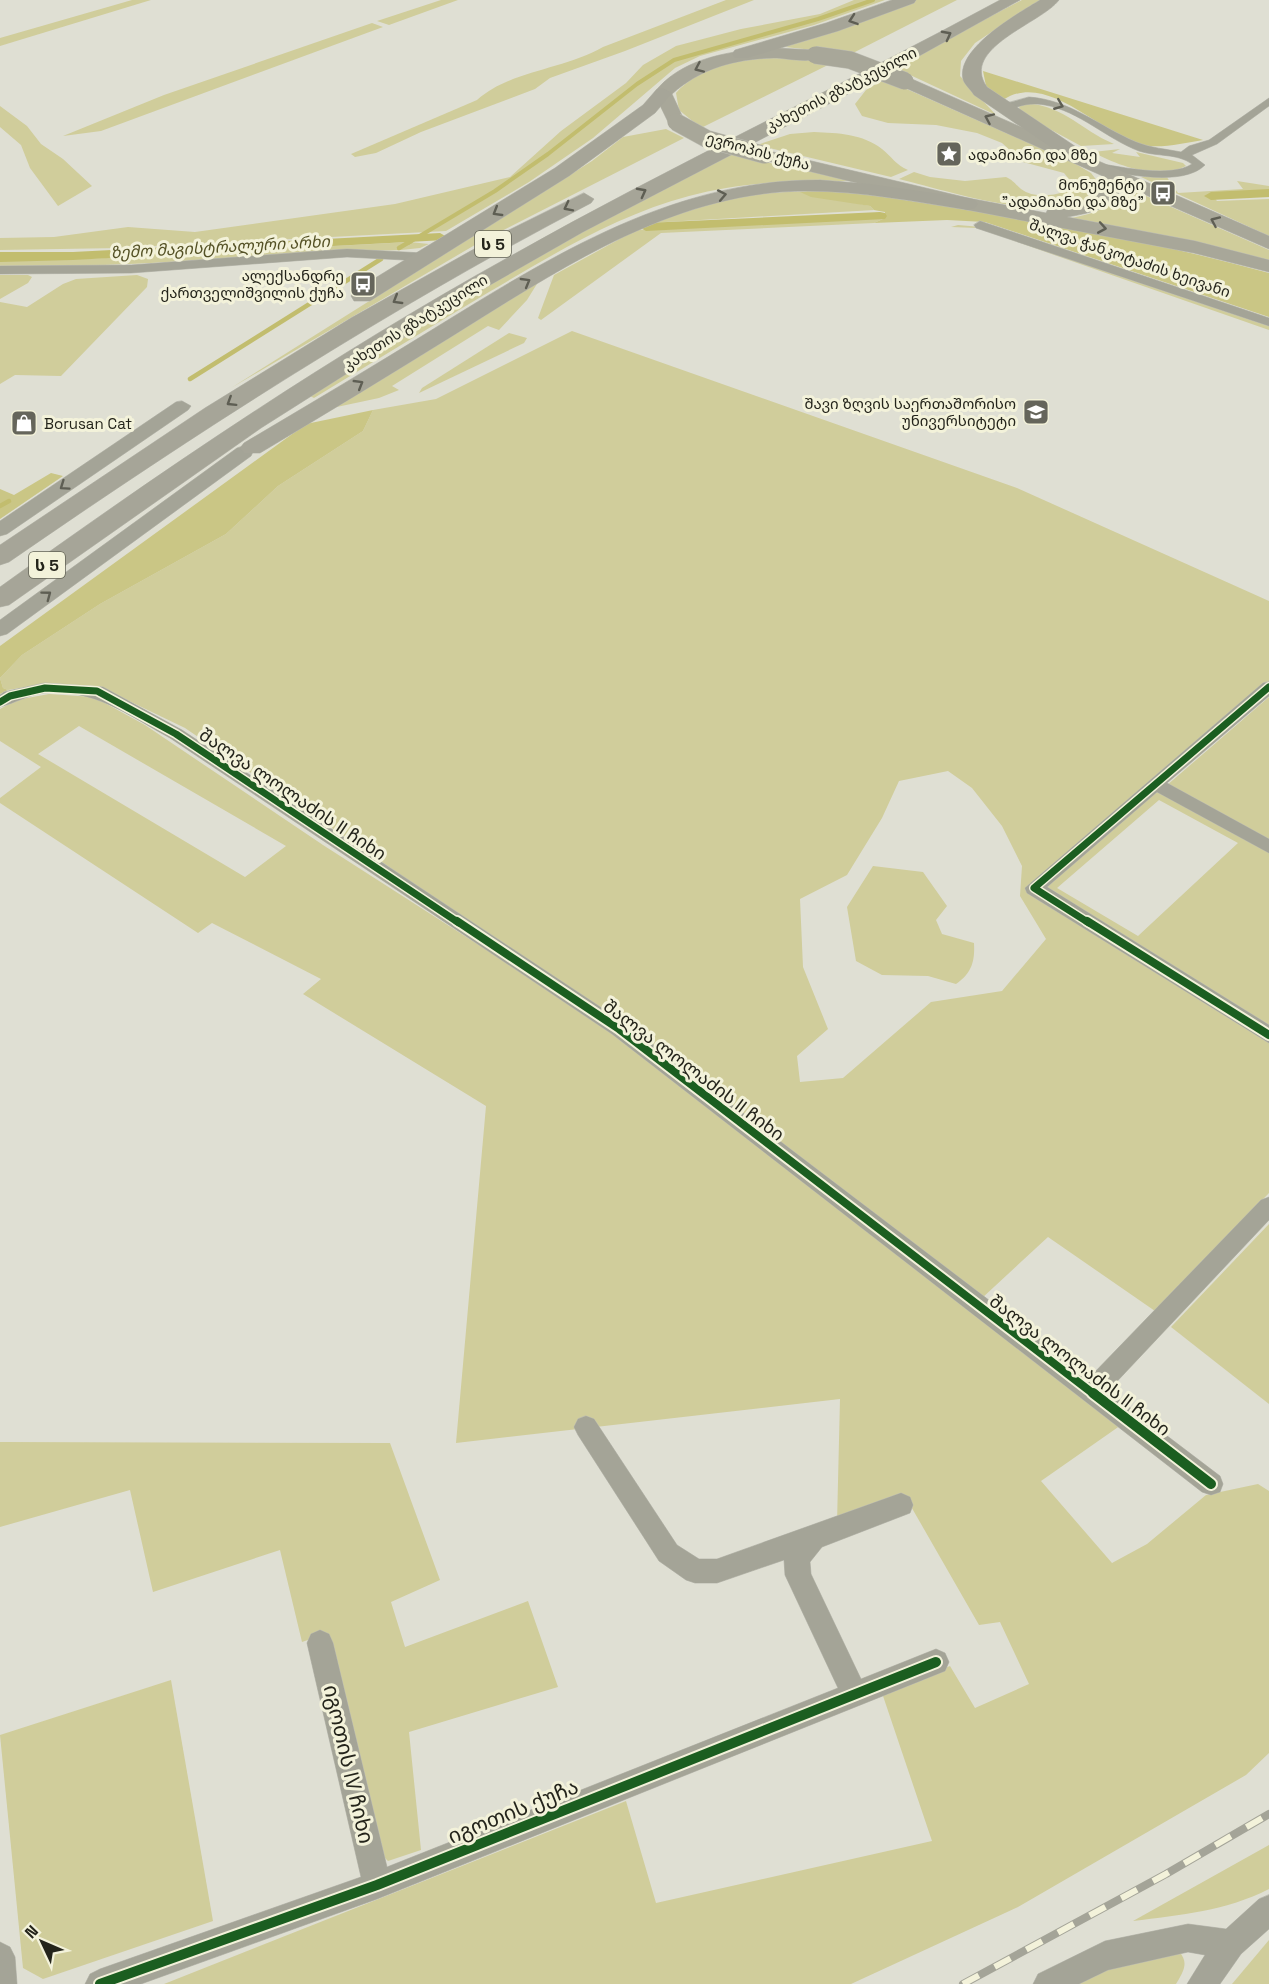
<svg xmlns="http://www.w3.org/2000/svg" width="1269" height="1984" font-family="'Space Grotesk','Noto Sans Georgian',sans-serif">
<style>
.green{fill:#d0cd9b;fill-rule:evenodd}
.forest{fill:#cac685}
.lines{fill:none;stroke-linecap:round;stroke-linejoin:round}
.stream-far1{stroke:#c2bd6e;stroke-width:4}
.stream{stroke:#c2bd6e;stroke-width:4.5}
.canal{fill:#c2bd6e;fill-rule:evenodd}
.minor-casing{stroke:#bdbdb3;stroke-width:1}
.tertiary-casing{stroke:#bdbdb3;stroke-width:1}
.primary-casing{stroke:#bdbdb3;stroke-width:1}
.trunk-casing{stroke:#bdbdb3;stroke-width:1}
.minor{fill:#a4a497;fill-rule:evenodd}
.tertiary{fill:#a4a497;fill-rule:evenodd}
.primary{fill:#a8a799;fill-rule:evenodd}
.trunk{fill:#a6a598;fill-rule:evenodd}
.rail-casing{stroke:#a4a498;stroke-width:8}
.rail{stroke:#f3f2da;stroke-width:6;stroke-dasharray:18;stroke-linecap:butt}
.primary-bridge-casing{stroke:#bdbdb3;stroke-width:18;stroke-linecap:butt}
.primary-bridge{stroke:#a8a799;stroke-width:17}
.cycleway-far2-casing{stroke:#f3f2da;stroke-width:10}
.cycleway-far1-casing{stroke:#f3f2da;stroke-width:12}
.cycleway-casing{stroke:#f3f2da;stroke-width:14}
.cycleway-far2{stroke:#1b5e20;stroke-width:7}
.cycleway-far1{stroke:#1b5e20;stroke-width:8}
.cycleway{stroke:#1b5e20;stroke-width:10}
.oneway{stroke:#5e5e53}
.oneway2{stroke:#5f5f54}
.labels{text-anchor:middle;dominant-baseline:central;stroke-width:6;stroke-linejoin:round;paint-order:stroke}
.far-street-label{font-size:15px;fill:#24241b;stroke:#f3f2da}
.far-poi-label{font-size:15px;fill:#24241b;stroke:#f3f2da;text-anchor:end}
.shield{fill:#f3f2da;stroke:#626254;stroke-width:1.5}
.shield-label{font-size:16px;font-weight:bold;fill:#24241b}
.far-water-label{font-size:16px;font-style:italic;fill:#545125;stroke:#f3f2da}
.street-label{font-size:18px;fill:#24241b;stroke:#f3f2da}
.near-street-label{font-size:21px;fill:#24241b;stroke:#f3f2da}
</style>
<rect width="100%" height="100%" fill="#dfdfd3"/>
<g class="green">
<path d="M132 0H151L0 46V38Z"/>
<path d="M441 0H458L389 25 377 21Z"/>
<path d="M726 0H754L625 51 550 78 535 89 421 132 376 153 355 157 351 154 477 100C511 70 563 70 603 47Z"/>
<path d="M854 0H885L814 25 700 56 675 68 593 138 529 182 446 231 120 248 0 250V238L54 237 128 227 195 232 395 204 510 177 561 131 626 83 643 65 676 46 741 29 820 14Z"/>
<path d="M915 0H957L851 54 785 47Z"/>
<path d="M1022 0H1040L975 43 961 61 960 76 996 115 893 67Z"/>
<path d="M372 23 383 27 101 131 63 136 164 95Z"/>
<path d="M783 57 832 63 701 128 679 110 676 93C704 62 743 60 783 57Z"/>
<path d="M884 79 1074 163 1091 173 1098 182 1094 193C1088 197 1081 203 1074 205 1031 218 944 190 899 179L914 172 930 177 965 181 1006 177C1013 180 1015 184 1021 189 1033 198 1051 196 1064 192L1072 183 1064 173 1023 162 1002 143 977 133 936 125 888 123 862 116 855 104 866 90Z"/>
<path d="M1027 103C1068 108 1079 129 1114 144L1081 146 1020 113 1019 105Z"/>
<path d="M0 106 27 126 41 144 63 159 92 186 58 206 30 168 21 145 0 127Z"/>
<path d="M666 129 684 138 480 242 231 388 592 161 623 137Z"/>
<path d="M814 132C838 133 863 134 882 149 892 157 896 165 908 170L891 177 757 145 790 134Z"/>
<path d="M1120 149 1112 153 1140 157 1136 152 1183 163 1186 166C1157 180 1118 166 1093 152Z"/>
<path d="M728 154 855 181C800 181 743 181 689 196 617 215 552 255 489 292 430 327 372 363 314 398L308 395 543 252Z"/>
<path d="M1166 176 1178 193 1243 189 1237 181 1269 186V191L1211 194 1217 201 1269 199V236L1141 177Z"/>
<path d="M1128 188 1269 250V262L1173 237 1072 218C1095 213 1114 207 1128 188Z"/>
<path d="M815 190 801 192 870 206 874 210 649 223 739 195Z"/>
<path d="M885 218 874 223 661 233 541 320 538 318 554 275 636 230Z"/>
<path d="M958 225 981 227 1269 326V330L977 228 951 227Z"/>
<path d="M410 242 429 244 420 248 401 250C267 254 134 268 0 267V260L87 259Z"/>
<path d="M0 275H28L32 277 28 283 0 299Z"/>
<path d="M137 275 148 279 147 287 61 376 15 375 0 384V302L27 307 63 284 76 279Z"/>
<path d="M540 279 527 300 499 330 488 326 392 386 399 390 379 398 332 408Z"/>
<path d="M572 331 1017 488 1269 601V683L1027 889 1269 1040V1193L1155 1311 1048 1237 981 1299 667 1056 185 728 100 687 44 684 8 690 3 688 0 678 22 655 100 604 226 534 278 486 363 431 373 410 436 399ZM948 771 972 788 1002 826 1022 866 1020 896 1046 939 1002 991 931 1002 843 1078 800 1082 797 1056 828 1029 803 967 800 899 847 875 882 818 899 781Z"/>
<path d="M509 333 527 338 524 343 419 393 422 388Z"/>
<path d="M49 694 94 697 145 725 323 845 611 1030 1124 1423 1041 1481 1112 1563 1147 1544 1206 1495 1258 1484 1269 1491V1753L1246 1775 1018 1907 851 1984H164L626 1801 656 1903 932 1841 882 1693 950 1666 975 1708 1029 1684 1000 1622 979 1625 905 1496 837 1523 840 1399 456 1443 486 1106 303 994 321 979 212 923 198 933 0 803V798L41 767 0 741V709L16 700ZM79 726 286 846 245 877 38 754Z"/>
<path d="M1269 697V842L1166 786Z"/>
<path d="M1158 790 1269 851V1029L1045 888ZM1159 800 1238 843 1138 936 1057 888Z"/>
<path d="M873 866 923 872 947 906 936 920 942 934 974 943C975 961 972 973 956 984L928 976 882 975 856 961 847 907Z"/>
<path d="M1269 1224V1404L1171 1327Z"/>
<path d="M0 1442 390 1443 440 1580 391 1602 405 1647 528 1601 558 1687 409 1732 421 1850 388 1861 377 1850 325 1634 302 1642 280 1550 153 1592 130 1490 0 1527Z"/>
<path d="M171 1680 213 1921 43 1979 23 1968 0 1735Z"/>
<path d="M1269 1845V1889C1226 1911 1181 1915 1133 1921Z"/>
<path d="M1269 1940V1984H1232Z"/>
<path d="M1177 1949C1189 1962 1185 1969 1176 1984H1061Z"/>
</g>
<g class="forest">
<path d="M983 71 1203 140C1183 143 1157 150 1138 144 1098 131 1046 71 1003 100L986 86Z"/>
<path d="M815 190C859 192 902 200 946 206 1056 222 1162 244 1269 273V317L985 222 947 220 874 223 885 218V212L874 210 870 206 811 197 800 192Z"/>
<path d="M373 410 363 431 278 486 226 534 100 604 22 655 0 678 3 688 8 690 0 694V646L306 424Z"/>
<path d="M51 473 63 476 0 519V489L14 495Z"/>
</g>
<g class="lines">
<path class="stream-far1" d="M408 243 495 191 548 154 637 84 674 60 818 19 873 0"/>
<g class="stream">
<path d="M399 248 411 241"/>
<path d="M190 379 381 259"/>
<path d="M0 506 9 501"/>
</g>
<g class="canal">
<path d="M1269 189V197L1211 200 1204 196 1211 192Z"/>
<path d="M880 212 885 213 887 216 885 219 646 231 639 227 646 223Z"/>
<path d="M440 233 447 237 445 240 73 260 0 262V252H73Z"/>
</g>
<defs>
<g id="minor">
<path d="M1029 97C1071 100 1098 126 1136 142 1151 148 1166 149 1181 152L1189 146 1209 140 1269 98V106L1217 144 1192 155 1205 165C1183 187 1125 174 1097 169L1091 166 1097 163C1121 167 1171 178 1192 164 1177 153 1157 157 1139 151 1107 139 1079 111 1045 105 1035 103 1026 104 1017 107L1016 116H1008V103Z"/>
<path d="M980 221 1269 318V326L976 228 974 225Z"/>
<path d="M347 249 423 253 429 257 423 261 347 257 131 273 0 274V266L131 265Z"/>
<path d="M1269 682V696L1167 783 1269 839V853L1157 792 1047 887 1269 1025V1043L1027 893 1025 888 1263 683Z"/>
<path d="M45 683 103 687 182 730 626 1024 1090 1377 1261 1200 1269 1197V1220L1108 1391 1220 1476 1223 1484 1220 1492 1211 1495 1202 1492 612 1034 170 738C128 715 94 688 44 693 28 695 15 703 0 707V695L4 692Z"/>
<path d="M586 1416 594 1419 677 1545 699 1559H717L901 1493 910 1497 913 1505 910 1513 822 1547 810 1562 811 1574 861 1679 936 1649 945 1653 949 1662 945 1671 377 1899 141 1984H85L90 1974 100 1969 361 1877 307 1643 311 1634 320 1630 329 1634 333 1643 387 1867 838 1688 785 1575 784 1560 717 1583H695L686 1580 659 1561 578 1435 574 1427 578 1419Z"/>
<path d="M1269 1895V1929L1241 1954 1220 1984H1187L1205 1955 1188 1952 1108 1970 1079 1984H1033L1038 1974 1105 1941 1188 1924 1226 1929 1259 1899Z"/>
<path d="M0 1942 10 1947 15 1957 17 1984H0Z"/>
</g>
<g id="tertiary">
<path d="M182 401 191 406 188 410 7 534 0 536V521L176 402Z"/>
<path d="M244 446 253 452 251 456 7 634 0 636V620L237 448Z"/>
</g>
<g id="primary">
<path d="M775 48 815 50 823 55C815 65 787 58 774 58 735 59 701 68 672 94L685 122 676 127 670 126 654 93C681 57 734 50 775 48Z"/>
<path d="M905 76 1269 236V249L1123 185C1113 209 1090 213 1067 217L1195 241 1269 260V272L1194 253 968 210 759 159 756 155 765 150 968 198 1046 213 1048 209 1080 203 1102 191 1105 177 899 85 897 81Z"/>
</g>
<g id="trunk">
<path d="M892 0H916L914 3 838 31 747 58H735L732 54 735 50 826 23Z"/>
<path d="M1000 0H1020L894 70 583 232 455 305 261 428 9 605 0 607V587C164 469 332 355 509 257 670 166 838 88 1000 0Z"/>
<path d="M1040 0H1059C1042 23 959 48 987 87L1088 155 1090 159 1088 163H1074L974 95C971 90 964 84 963 79 956 48 1019 13 1040 0Z"/>
<path d="M663 88 672 93 655 113 569 176 370 301H354L351 296 354 291 555 168 643 105 657 89Z"/>
<path d="M820 180 870 184 968 198 975 200 978 204 975 208 968 210C903 200 836 186 770 193 653 206 552 274 454 335 390 375 325 414 260 453H244L240 448 244 443C308 405 372 367 435 328 555 254 675 179 820 180Z"/>
<path d="M584 193 594 199 591 203C388 309 197 432 9 562L0 565V545L205 408 351 318 501 234Z"/>
</g>
</defs>
<use href="#minor" class="minor-casing"/>
<use href="#tertiary" class="tertiary-casing"/>
<use href="#primary" class="primary-casing"/>
<use href="#trunk" class="trunk-casing"/>
<use href="#minor" class="minor"/>
<use href="#tertiary" class="tertiary"/>
<use href="#primary" class="primary"/>
<use href="#trunk" class="trunk"/>
<defs>
<path id="rail" d="M963 1984 1166 1874 1269 1814"/>
</defs>
<use href="#rail" class="rail-casing"/>
<use href="#rail" class="rail"/>
<defs>
<g id="primary-bridge">
<path d="M815 55 850 60 905 81"/>
<path d="M676 122 707 139 765 155"/>
</g>
</defs>
<use href="#primary-bridge" class="primary-bridge-casing"/>
<use href="#primary-bridge" class="primary-bridge"/>
<defs>
<g id="cycleway-far2">
<path d="M0 702 10 696 45 688 97 691 176 734 459 923"/>
<path d="M1089 923 1034 888 1269 687"/>
</g>
<g id="cycleway-far1">
<path d="M457 921 619 1029 1095 1395"/>
<path d="M1087 921 1269 1035"/>
</g>
<g id="cycleway">
<path d="M1093 1393 1211 1484"/>
<path d="M100 1984 377 1885 936 1662"/>
</g>
</defs>
<use href="#cycleway-far2" class="cycleway-far2-casing"/>
<use href="#cycleway-far1" class="cycleway-far1-casing"/>
<use href="#cycleway" class="cycleway-casing"/>
<use href="#cycleway-far2" class="cycleway-far2"/>
<use href="#cycleway-far1" class="cycleway-far1"/>
<use href="#cycleway" class="cycleway"/>
</g>
<defs><path id="oneway-chevron" d="M-2-3.5L2.5 0L-2 3.5" fill="none" stroke-width="1.6" stroke-linecap="round" stroke-linejoin="round" transform="scale(1.5)"/></defs>
<g class="oneway">
<use href="#oneway-chevron" transform="translate(853 20) rotate(161)"/>
<use href="#oneway-chevron" transform="translate(947 35) rotate(-28)"/>
<use href="#oneway-chevron" transform="translate(1059 105) rotate(22)"/>
<use href="#oneway-chevron" transform="translate(642 192) rotate(-28)"/>
<use href="#oneway-chevron" transform="translate(722 195) rotate(-11)"/>
<use href="#oneway-chevron" transform="translate(568 207) rotate(153)"/>
<use href="#oneway-chevron" transform="translate(497 212) rotate(149)"/>
<use href="#oneway-chevron" transform="translate(526 282) rotate(-30)"/>
<use href="#oneway-chevron" transform="translate(397 300) rotate(149)"/>
<use href="#oneway-chevron" transform="translate(359 384) rotate(-31)"/>
<use href="#oneway-chevron" transform="translate(231 402) rotate(148)"/>
<use href="#oneway-chevron" transform="translate(64 486) rotate(145)"/>
<use href="#oneway-chevron" transform="translate(47 595) rotate(-37)"/>
</g>
<g class="oneway2">
<use href="#oneway-chevron" transform="translate(699 68) rotate(156)"/>
<use href="#oneway-chevron" transform="translate(989 118) rotate(-156)"/>
<use href="#oneway-chevron" transform="translate(1215 221) rotate(-156)"/>
<use href="#oneway-chevron" transform="translate(1102 228) rotate(10)"/>
</g>
<defs>
<symbol id="sight-square" viewBox="-11 -11 22 22"><rect x="-9" y="-9" width="18" height="18" rx="4" fill="#65655b" stroke="#f3f2da"/><path d="M0-6L1.8-2.2L6-1.7L2.9 1.2L3.7 5.4L0 3.3L-3.7 5.4L-2.9 1.2L-6-1.7L-1.8-2.2Z" fill="#fff"/></symbol>
<symbol id="bus-square" viewBox="-11 -11 22 22"><rect x="-9" y="-9" width="18" height="18" rx="4" fill="#65655b" stroke="#f3f2da"/><path d="M-5-6H5V4H4V6H2V4H-2V6H-4V4H-5ZM-3.5-4V0h7V-4ZM-3.5 1.2v1.5H-2V1.2ZM2 1.2v1.5H3.5V1.2Z" fill="#fff"/></symbol>
<symbol id="university-square" viewBox="-11 -11 22 22"><rect x="-9" y="-9" width="18" height="18" rx="4" fill="#65655b" stroke="#f3f2da"/><path d="M0-5L7-2L0 1L-7-2ZM-4 1L0 2.5L4 1V4Q0 6-4 4Z" fill="#fff"/></symbol>
<symbol id="shop-square" viewBox="-11 -11 22 22"><rect x="-9" y="-9" width="18" height="18" rx="4" fill="#65655b" stroke="#f3f2da"/><path d="M-5-2.5h2.3a2.7 3.5 0 0 1 5.4 0H5L5.5 6h-11ZM-1.5-2.5h3a1.5 2.3 0 0 0-3 0Z" fill="#fff"/></symbol>
</defs>
<g fill-rule="evenodd">
<use href="#sight-square" x="934" y="139" width="30" height="30"/>
<use href="#bus-square" x="1148" y="178" width="30" height="30"/>
<use href="#bus-square" x="348" y="269" width="30" height="30"/>
<use href="#university-square" x="1021" y="397" width="30" height="30"/>
<use href="#shop-square" x="9" y="408" width="30" height="30"/>
</g>
<g class="labels">
<g class="far-street-label">
<text transform="translate(841 89) rotate(-27)">კახეთის გზატკეცილი</text>
<text transform="translate(758 151) rotate(15)">ევროპის ქუჩა</text>
<text transform="translate(1130 258) rotate(19)">შალვა ჭანკოტაძის ხეივანი</text>
<text transform="translate(415 322) rotate(-32)">კახეთის გზატკეცილი</text>
</g>
<g class="far-poi-label">
<text x="968" y="154" text-anchor="start">ადამიანი და მზე</text>
<text x="1144" y="184">მონუმენტი<tspan x="1144" dy="17">"ადამიანი და მზე"</tspan></text>
<text x="344" y="275">ალექსანდრე<tspan x="344" dy="17">ქართველიშვილის ქუჩა</tspan></text>
<text x="1016" y="403">შავი ზღვის საერთაშორისო<tspan x="1016" dy="17">უნივერსიტეტი</tspan></text>
<text x="44" y="423" text-anchor="start">Borusan Cat</text>
</g>
<g class="shield">
<rect x="475" y="231" width="36" height="26" rx="4.5"/>
<rect x="29" y="552" width="36" height="26" rx="4.5"/>
</g>
<g class="shield-label">
<text x="493" y="244">ს 5</text>
<text x="47" y="565">ს 5</text>
</g>
<g class="far-water-label">
<text transform="translate(220 247) rotate(-3)">ზემო მაგისტრალური არხი</text>
</g>
<g class="street-label">
<text transform="translate(293 794) rotate(34)">შალვა ლოლაძის II ჩიხი</text>
<text transform="translate(694 1070) rotate(37)">შალვა ლოლაძის II ჩიხი</text>
<text transform="translate(1080 1365) rotate(37)">შალვა ლოლაძის II ჩიხი</text>
</g>
<g class="near-street-label">
<text transform="translate(349 1764) rotate(77)">იგოთის IV ჩიხი</text>
<text transform="translate(513 1811) rotate(-22)">იგოთის ქუჩა</text>
</g>
</g>
<g transform="translate(42 1942) rotate(314)" stroke="#f3f2da" stroke-width="4.5" paint-order="stroke">
<path d="M0-4.5L10 22L0 15L-10 22Z" fill="#24241b"/>
<text y="-9" font-size="16" font-weight="bold" text-anchor="middle" fill="#24241b">N</text>
</g>
</svg>
